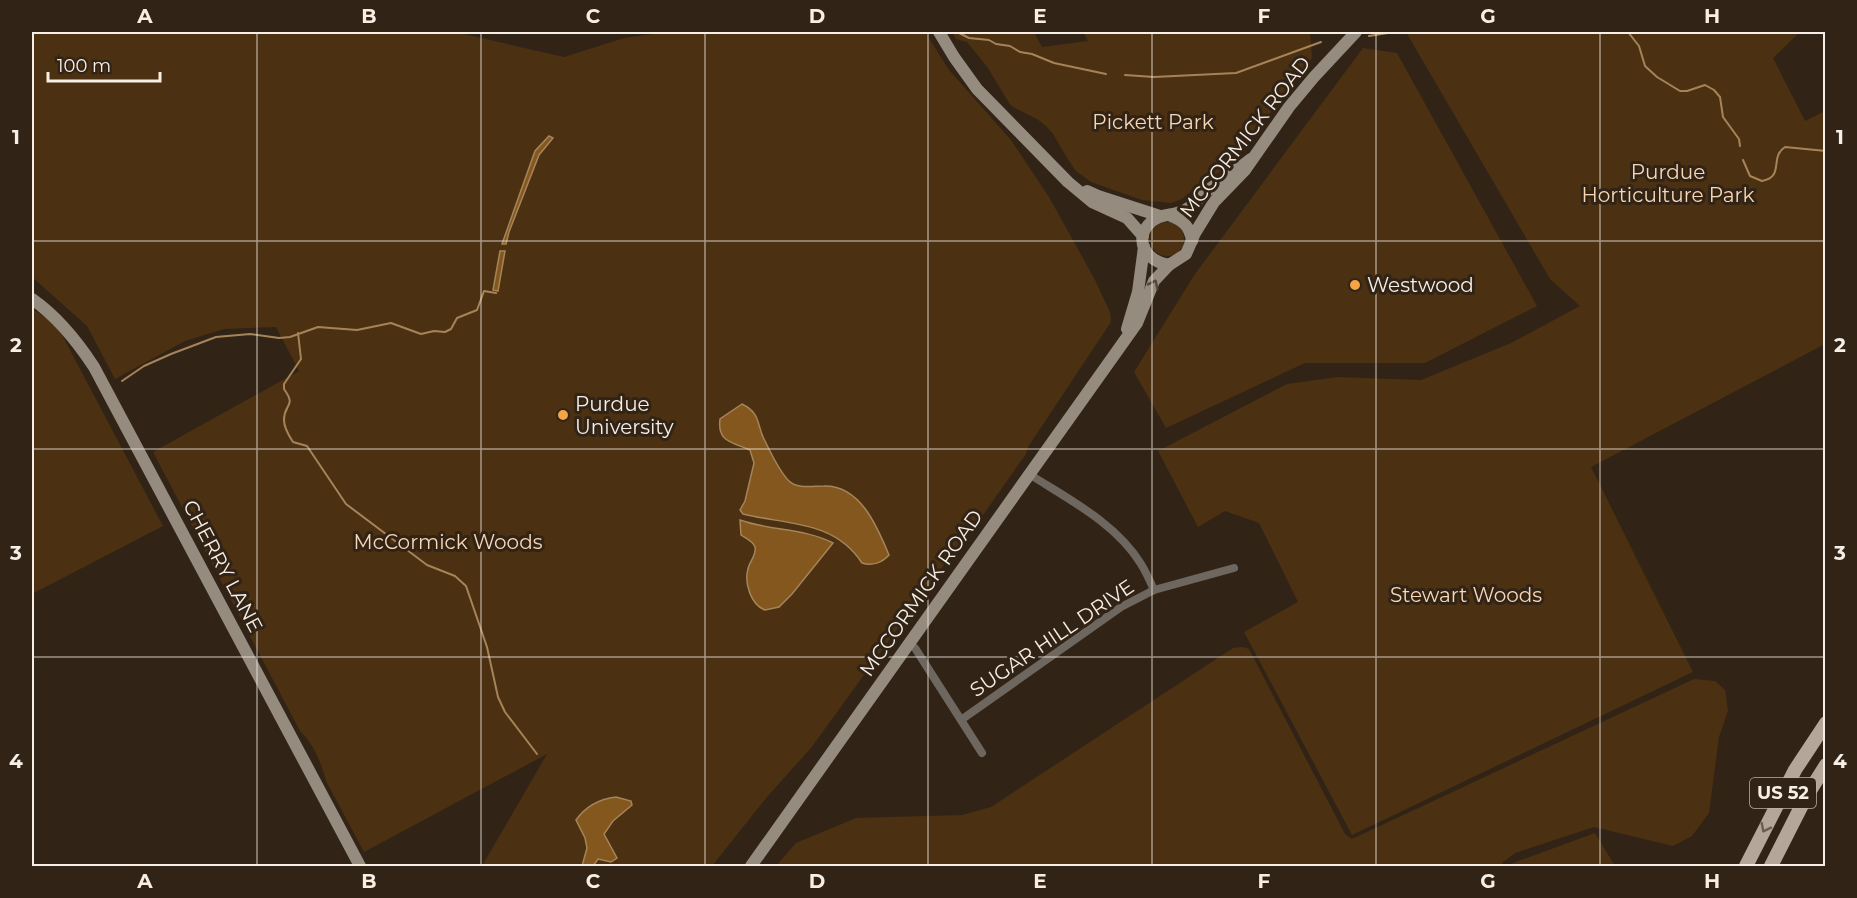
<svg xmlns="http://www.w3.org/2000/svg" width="1857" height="898" font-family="Montserrat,sans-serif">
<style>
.green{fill:#4b3011}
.water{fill:#84571f;stroke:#a6845a;stroke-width:1.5}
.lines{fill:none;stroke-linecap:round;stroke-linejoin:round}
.stream{stroke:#a6845a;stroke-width:2}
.street{stroke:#6e6760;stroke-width:8}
.secondary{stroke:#968b7f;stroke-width:12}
.primary{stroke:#b4a698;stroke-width:14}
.oneway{stroke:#54483b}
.oneway2{stroke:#6c5e51}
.grid{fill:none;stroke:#f7eee5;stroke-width:1.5;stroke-opacity:0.55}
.poi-dot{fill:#f4a443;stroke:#312417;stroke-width:2}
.labels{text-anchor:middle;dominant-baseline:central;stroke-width:6;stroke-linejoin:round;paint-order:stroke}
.shield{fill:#312417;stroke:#bcb1a7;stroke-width:1.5}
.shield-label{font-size:18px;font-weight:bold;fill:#f7eee5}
.park-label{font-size:20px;fill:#f8d7b5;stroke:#312417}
.street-label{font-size:20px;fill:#f7eee5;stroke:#312417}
.poi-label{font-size:20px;fill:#f7eee5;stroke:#312417;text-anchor:start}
.neatline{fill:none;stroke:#f7eee5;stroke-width:2}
.grid-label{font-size:20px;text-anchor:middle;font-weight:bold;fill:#f7eee5}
</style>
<rect width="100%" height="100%" fill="#312417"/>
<g class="green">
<path d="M32 32H455L564 57 624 38 668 32H925L949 70 1011 140 1049 197 1094 278 1110 312 1111 322 1028 447 1026 454 983 515 975 522 811 748 767 797 712 866H482L547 754 364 852 326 781C322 764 313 743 300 731L153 452 299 371 276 327 224 329 185 341 115 379 87 326 32 277Z"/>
<path d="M952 32H1034L1042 47 1088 41 1083 32H1310L1312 58 1238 156 1223 170 1197 186 1182 199 1171 203 1142 200 1091 182 1076 171 1069 161 1053 134 1046 126 1037 119 1013 107 1009 103 988 68 967 42 956 39Z"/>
<path d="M1406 32H1800L1773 58 1805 121 1825 111V344L1591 467 1693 672 1352 835 1244 632 1298 602 1259 523 1225 511 1198 527 1158 451 1287 384 1338 377 1421 380 1511 343 1580 306 1550 279Z"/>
<path d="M1363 48 1397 53 1537 306 1425 363H1305L1166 428 1134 372 1195 274Z"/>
<circle cx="1167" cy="239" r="17"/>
<path d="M32 309 50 320 62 335 163 526 32 594Z"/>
<path d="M1243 647 1249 649 1345 834 1352 839 1694 679 1715 681 1725 690 1728 711 1719 737 1709 813 1692 836 1673 846 1594 827 1515 853 1502 863 1504 866H776L796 843 856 818 962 815 991 807 1233 648Z"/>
<path d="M1595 833 1615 866H1505Z"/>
</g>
<g class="water">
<path d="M549 136 553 138 539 155 509 232 506 244H502L535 151Z"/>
<path d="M500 251H505L498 291 493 290Z"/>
<path d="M742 404C762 414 756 425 765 441 771 453 779 471 789 481 797 489 812 486 824 486 860 485 877 526 889 555 882 563 872 566 862 563 834 520 787 525 743 514L740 510 745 501 754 463 750 450C732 442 717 442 720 419Z"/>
<path d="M740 520C771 531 804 528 833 543L792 594 779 607 765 610C751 605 744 583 748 569 749 562 757 555 755 547 753 541 745 538 741 535Z"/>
<path d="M616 797 631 801 632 805 613 821 604 834 617 858 611 862 598 859 593 866H582L587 848 585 838 576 820C586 806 599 799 616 797Z"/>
</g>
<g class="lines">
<g class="stream">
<path d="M957 32 969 38 989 40 996 44 1010 46 1020 52 1032 54 1054 63 1106 74"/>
<path d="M1628 32 1639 46 1645 66 1657 77 1680 91H1687L1705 85 1714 90 1720 97 1723 117 1739 139 1740 146"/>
<path d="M1369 36 1394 32"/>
<path d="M1125 75 1154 77 1236 73 1321 42"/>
<path d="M1743 160 1750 176 1762 181C1785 177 1769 157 1785 147L1826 151"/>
<path d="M298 333 301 359 284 384V389C297 407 284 403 284 420 284 428 289 436 293 442L307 446 346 504 427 565 455 576 466 586 487 647 498 697 505 712 537 754"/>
<path d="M122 381 144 366 171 354 216 337 250 334 279 338 290 337 318 327 357 330 391 323 421 334 434 331 445 332 451 329 457 318 477 310 484 291 496 293"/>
</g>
<g class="street">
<path d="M1029 474C1068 499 1116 523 1141 564 1146 572 1150 581 1154 590"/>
<path d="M909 643 915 648 982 753"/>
<path d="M961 720 1121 607 1154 590 1234 568"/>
</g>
<g class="secondary">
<path d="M939 32 954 57 977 89 1068 182 1092 202 1127 218 1143 236"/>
<path d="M1251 159C1236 171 1221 180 1206 192 1199 198 1193 206 1185 210 1174 216 1160 213 1151 222 1132 240 1147 262 1169 265L1186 254 1195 233 1214 202 1245 170 1289 107 1314 77 1356 32"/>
<path d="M1087 191 1098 196 1160 216"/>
<path d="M1171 216C1184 221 1190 227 1192 241"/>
<path d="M32 299C58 317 77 341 94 367L360 866"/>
<path d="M1127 329 1138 292 1144 247"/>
<path d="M751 866 1137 323 1154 281 1169 265"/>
</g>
<g class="primary">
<path d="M1746 866 1795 770 1826 723"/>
<path d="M1771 866 1806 797 1826 765"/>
</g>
</g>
<defs><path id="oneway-chevron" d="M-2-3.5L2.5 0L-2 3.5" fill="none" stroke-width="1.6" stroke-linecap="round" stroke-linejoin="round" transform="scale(1.5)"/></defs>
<use class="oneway" href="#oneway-chevron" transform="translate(1154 284) rotate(-64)"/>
<use class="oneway2" href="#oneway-chevron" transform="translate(1765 828) rotate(117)"/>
<path class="grid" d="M257 32V866M481 32V866M705 32V866M928 32V866M1152 32V866M1376 32V866M1600 32V866M32 241H1826M32 449H1826M32 657H1826"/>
<g class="poi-dot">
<circle cx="1355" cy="285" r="6"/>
<circle cx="563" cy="415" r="6"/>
</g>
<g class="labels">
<rect class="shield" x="1750" y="778" width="66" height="30" rx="4.5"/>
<g class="shield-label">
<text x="1783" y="793">US 52</text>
</g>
<g class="park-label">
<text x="1153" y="122">Pickett Park</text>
<text x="1668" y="172">Purdue<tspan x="1668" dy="23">Horticulture Park</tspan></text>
<text x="448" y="542">McCormick Woods</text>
<text x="1466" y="595">Stewart Woods</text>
</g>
<g class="street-label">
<text transform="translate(1245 137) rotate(-52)">MCCORMICK ROAD</text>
<text transform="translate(223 566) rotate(62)">CHERRY LANE</text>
<text transform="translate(921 593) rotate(-55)">MCCORMICK ROAD</text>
<text transform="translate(1052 638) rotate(-34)">SUGAR HILL DRIVE</text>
</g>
<g class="poi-label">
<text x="1367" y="285">Westwood</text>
<text x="575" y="404">Purdue<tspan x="575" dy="23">University</tspan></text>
</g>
</g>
<rect width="1857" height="898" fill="none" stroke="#312417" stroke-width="66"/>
<path d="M48 72v9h112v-9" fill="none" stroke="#f7eee5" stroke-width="3"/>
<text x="57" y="72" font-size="18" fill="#f7eee5" stroke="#312417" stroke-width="4.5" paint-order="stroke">100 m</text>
<rect x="33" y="33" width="1791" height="832" class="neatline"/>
<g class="grid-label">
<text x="145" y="23">A</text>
<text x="369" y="23">B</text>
<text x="593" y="23">C</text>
<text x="817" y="23">D</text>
<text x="1040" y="23">E</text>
<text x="1264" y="23">F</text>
<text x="1488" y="23">G</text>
<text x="1712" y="23">H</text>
<text x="16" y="144">1</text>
<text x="1840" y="144">1</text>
<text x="16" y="352">2</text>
<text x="1840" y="352">2</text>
<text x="16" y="560">3</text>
<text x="1840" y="560">3</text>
<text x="16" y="768">4</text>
<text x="1840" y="768">4</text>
<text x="145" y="888">A</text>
<text x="369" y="888">B</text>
<text x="593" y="888">C</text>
<text x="817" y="888">D</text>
<text x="1040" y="888">E</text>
<text x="1264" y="888">F</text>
<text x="1488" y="888">G</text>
<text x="1712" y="888">H</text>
</g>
</svg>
